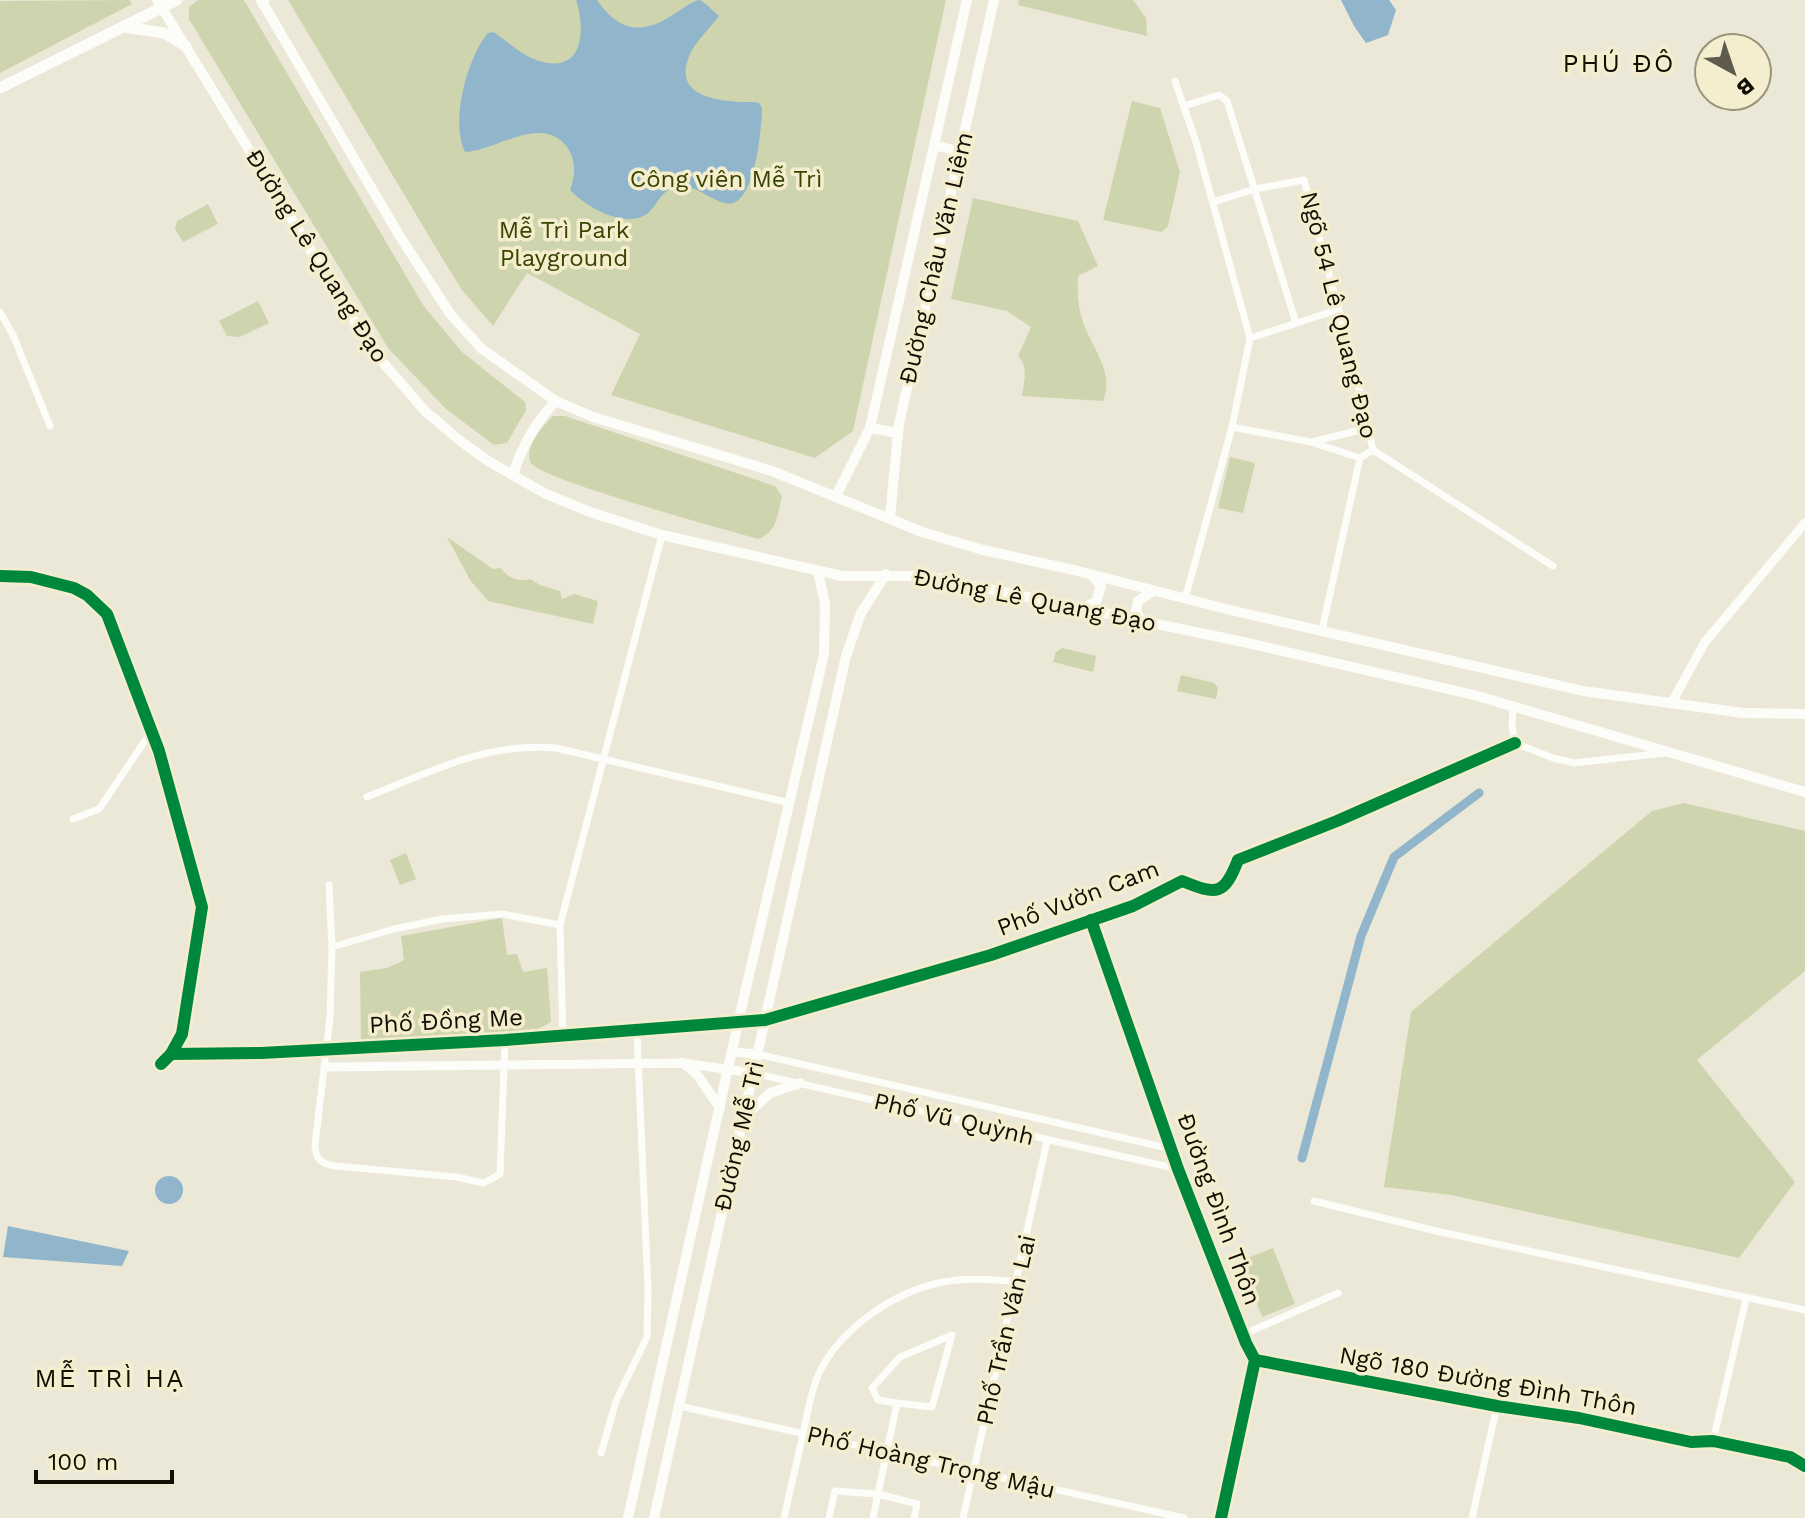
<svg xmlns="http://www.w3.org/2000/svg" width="1805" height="1518" font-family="'Work Sans',sans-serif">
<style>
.green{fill:#ced5ae}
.water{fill:#91b6cb}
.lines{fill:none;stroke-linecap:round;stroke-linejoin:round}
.canal{stroke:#91b6cb;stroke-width:9}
.minor{stroke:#fcfcf9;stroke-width:7}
.tertiary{stroke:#fcfcf9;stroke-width:9}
.secondary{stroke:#fcfcf9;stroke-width:10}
.primary{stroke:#fcfcf9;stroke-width:11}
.cycleway-casing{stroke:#f5eece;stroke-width:17}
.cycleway{stroke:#00873e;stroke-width:12}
.labels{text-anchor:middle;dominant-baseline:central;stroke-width:7;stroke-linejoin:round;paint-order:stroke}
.park-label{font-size:24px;fill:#384400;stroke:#f5eece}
.street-label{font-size:24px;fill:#110e04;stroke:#f5eece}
.neighbourhood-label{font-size:26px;letter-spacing:2px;fill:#110e04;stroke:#f5eece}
</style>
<rect width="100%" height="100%" fill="#ece8d7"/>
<g class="green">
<path d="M129 0 132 4 0 73V1Z"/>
<path d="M198 0H244L423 305 462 352 525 402 526 410 507 443 494 445 446 409 388 348 189 19V7Z"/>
<path d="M288 0H946L853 431 815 458 611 395 640 334 527 273 493 326 462 290 442 258Z"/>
<path d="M1019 0H1133L1146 18 1147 36 1018 5Z"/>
<path d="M1132 101 1160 108 1180 172 1168 226 1162 232 1103 220Z"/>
<path d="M973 198 1078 221 1098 266 1078 276C1077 292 1078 307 1083 322 1092 349 1115 371 1103 401L1022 396C1024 382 1029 367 1018 356L1031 327 1007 311 951 299Z"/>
<path d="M208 204 218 224 183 242 175 229 177 221Z"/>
<path d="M258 301 269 323 240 337 227 336 219 321Z"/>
<path d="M553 416H565L775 486 782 496C778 513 777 533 758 539 727 530 542 480 531 463 523 450 543 425 553 416Z"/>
<path d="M1230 457 1255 463 1243 513 1218 508Z"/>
<path d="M447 537 493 569 501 568C508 578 518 582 530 579L540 585 560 591 562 599 574 594 598 601 593 624 488 601 470 580Z"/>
<path d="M1062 648 1096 656 1093 672 1053 662 1056 652Z"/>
<path d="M1181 675 1214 683 1218 688 1216 699 1177 691Z"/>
<path d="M1684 803 1805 831V971L1697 1060 1795 1182 1739 1258 1451 1195 1384 1187 1411 1012 1652 811Z"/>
<path d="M406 853 416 879 400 885 390 860Z"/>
<path d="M502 918 507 955 517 954 523 972 547 968 551 1022 538 1029 361 1042 360 972 387 968 404 960 401 936Z"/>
<path d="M1273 1248 1295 1304 1262 1317 1240 1261Z"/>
</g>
<g class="water">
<path d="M576 0H597C639 62 682 0 700 0 706 3 714 12 719 16 710 28 698 39 691 52 668 99 723 102 754 102L759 103 762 108C762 126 755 212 725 203 707 199 694 181 673 188 660 192 657 206 647 214 625 229 586 207 570 190 575 175 577 162 567 147 542 113 496 151 465 152 450 122 467 58 488 33L494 32C509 43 525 58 543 62 585 72 585 27 576 0Z"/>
<path d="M1341 0H1389L1396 10 1388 35 1366 43 1354 26Z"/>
<circle cx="169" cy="1190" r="14"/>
<path d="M8 1226 129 1251 122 1266 3 1257Z"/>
</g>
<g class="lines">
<path class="canal" d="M1302 1158 1361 936 1394 857 1479 793"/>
<g class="minor">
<path d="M1175 81 1196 142 1250 338 1232 427 1185 599"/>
<path d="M1184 106 1219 95 1227 101 1296 323"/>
<path d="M1213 202 1255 189 1304 180 1356 375 1373 450"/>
<path d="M0 312 13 335 50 426"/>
<path d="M1250 338 1337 310"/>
<path d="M1232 427 1311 442 1360 458"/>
<path d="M1312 442 1368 428"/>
<path d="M1373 450 1553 566"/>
<path d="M0 576 31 577 74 588 87 595 107 614 159 751 202 907 182 1034 171 1054"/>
<path d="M1322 630 1360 458 1373 450"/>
<path d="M1513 705 1512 726 1515 743"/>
<path d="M1515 743 1553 758 1574 763 1665 753"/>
<path d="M367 797C430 772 486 742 556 748L790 803"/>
<path d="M73 819 99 809 151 732"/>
<path d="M329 885 332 947 330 1017 315 1145C315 1159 322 1165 336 1166L456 1177 484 1183 500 1174 505 1040"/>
<path d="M1091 920 1178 1169 1246 1343 1255 1360 1221 1518"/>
<path d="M332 947 394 929 442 919 502 914 560 925"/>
<path d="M765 1020 991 955 1133 906 1182 881C1217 895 1224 896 1238 860L1337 821 1515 743"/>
<path d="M563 1037 560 925 662 535"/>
<path d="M757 1054 1172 1149"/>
<path d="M753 1073 1178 1169"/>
<path d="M1314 1201 1436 1231 1805 1310"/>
<path d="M1242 1335 1338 1293"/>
<path d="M1255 1360 1497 1406 1579 1418 1691 1442 1713 1441 1790 1457 1805 1466"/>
<path d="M679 1406 1184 1518"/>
<path d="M1713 1441 1746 1299"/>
<path d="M601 1453 616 1401 647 1337 648 1291 637 1032"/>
<path d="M784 1518C790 1490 797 1462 803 1434 808 1412 811 1389 821 1369 844 1326 896 1291 943 1282 968 1277 993 1279 1017 1282"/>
<path d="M829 1518 835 1491 878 1494 917 1504 914 1518"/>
<path d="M873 1518 897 1403 932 1407 952 1335 900 1357 872 1388 878 1400 897 1403"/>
<path d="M963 1518 1047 1141"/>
<path d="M1472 1518 1497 1406"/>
</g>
<g class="tertiary">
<path d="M1672 702 1705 642 1805 523"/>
<path d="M732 1052 757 1054"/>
<path d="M161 1064 171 1054 261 1053 505 1040 765 1020"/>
<path d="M325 1067 683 1063 753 1073"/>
</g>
<g class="secondary">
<path d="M157 0 372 350 425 411 459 440 488 461 546 494 590 512 662 535 842 576H927L1248 643 1474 695 1805 792"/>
<path d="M261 0 399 235 451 315 482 349 556 401 593 417 772 471 922 532 983 550 1078 571 1230 610 1583 691 1743 713 1805 714"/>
<path d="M934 145 961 152"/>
<path d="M870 428 898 433"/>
<path d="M513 474C523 445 534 424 556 401"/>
<path d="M836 496 870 428 967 0"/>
<path d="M890 517 899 424 994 0"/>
<path d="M1084 607 1096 602 1101 586 1092 575"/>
<path d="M1141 621 1136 610 1138 601 1152 592"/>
<path d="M683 1063 696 1073 720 1108"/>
<path d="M744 1117 770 1093 800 1083"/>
<path d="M628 1518 743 1001 824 654 825 603 818 572"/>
<path d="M654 1518 846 656 861 613 886 574"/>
</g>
<g class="primary">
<path d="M263 4 264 0"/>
<path d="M124 27 164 33 186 46"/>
<path d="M0 88 177 0"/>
</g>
<defs>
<g id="cycleway">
<path d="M0 576 31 577 74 588 87 595 107 614 159 751 202 907 182 1034 171 1054"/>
<path d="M1091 920 1178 1169 1246 1343 1255 1360 1221 1518"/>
<path d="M161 1064 171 1054 261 1053 505 1040 765 1020 991 955 1133 906 1182 881C1217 895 1224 896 1238 860L1337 821 1515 743"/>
<path d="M1255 1360 1497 1406 1579 1418 1691 1442 1713 1441 1790 1457 1805 1466"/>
</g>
</defs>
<use href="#cycleway" class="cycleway-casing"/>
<use href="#cycleway" class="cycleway"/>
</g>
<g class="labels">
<g class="park-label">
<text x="726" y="179">Công viên Mễ Trì</text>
<text x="564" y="230">Mễ Trì Park<tspan x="564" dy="28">Playground</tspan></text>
</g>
<g class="street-label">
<text transform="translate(317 256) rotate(58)">Đường Lê Quang Đạo</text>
<text transform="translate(936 258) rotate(-77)">Đường Châu Văn Liêm</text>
<text transform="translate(1339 315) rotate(76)">Ngõ 54 Lê Quang Đạo</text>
<text transform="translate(1035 600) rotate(11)">Đường Lê Quang Đạo</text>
<text transform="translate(1078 898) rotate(-21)">Phố Vườn Cam</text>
<text transform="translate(446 1021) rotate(-3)">Phố Đồng Me</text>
<text transform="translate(954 1119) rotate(13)">Phố Vũ Quỳnh</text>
<text transform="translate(739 1136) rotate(-77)">Đường Mễ Trì</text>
<text transform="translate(1219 1209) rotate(70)">Đường Đình Thôn</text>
<text transform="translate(1006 1330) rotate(-77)">Phố Trần Văn Lai</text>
<text transform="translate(1488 1381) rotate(10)">Ngõ 180 Đường Đình Thôn</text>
<text transform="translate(931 1462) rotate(13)">Phố Hoàng Trọng Mậu</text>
</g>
<g class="neighbourhood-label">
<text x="1619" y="63">PHÚ ĐÔ</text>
<text x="110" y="1378">MỄ TRÌ HẠ</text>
</g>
</g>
<g transform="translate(1733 72) rotate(140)"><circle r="38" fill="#f5eece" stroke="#9a947d" stroke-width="2"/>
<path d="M0-6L14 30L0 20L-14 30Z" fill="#5e5a4e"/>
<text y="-12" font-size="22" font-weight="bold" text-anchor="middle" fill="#110e04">B</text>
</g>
<path d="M36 1470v12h136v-12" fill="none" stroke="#110e04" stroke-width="4"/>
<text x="48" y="1470" font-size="24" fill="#110e04" stroke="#f5eece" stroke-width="6" paint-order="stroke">100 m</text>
</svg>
